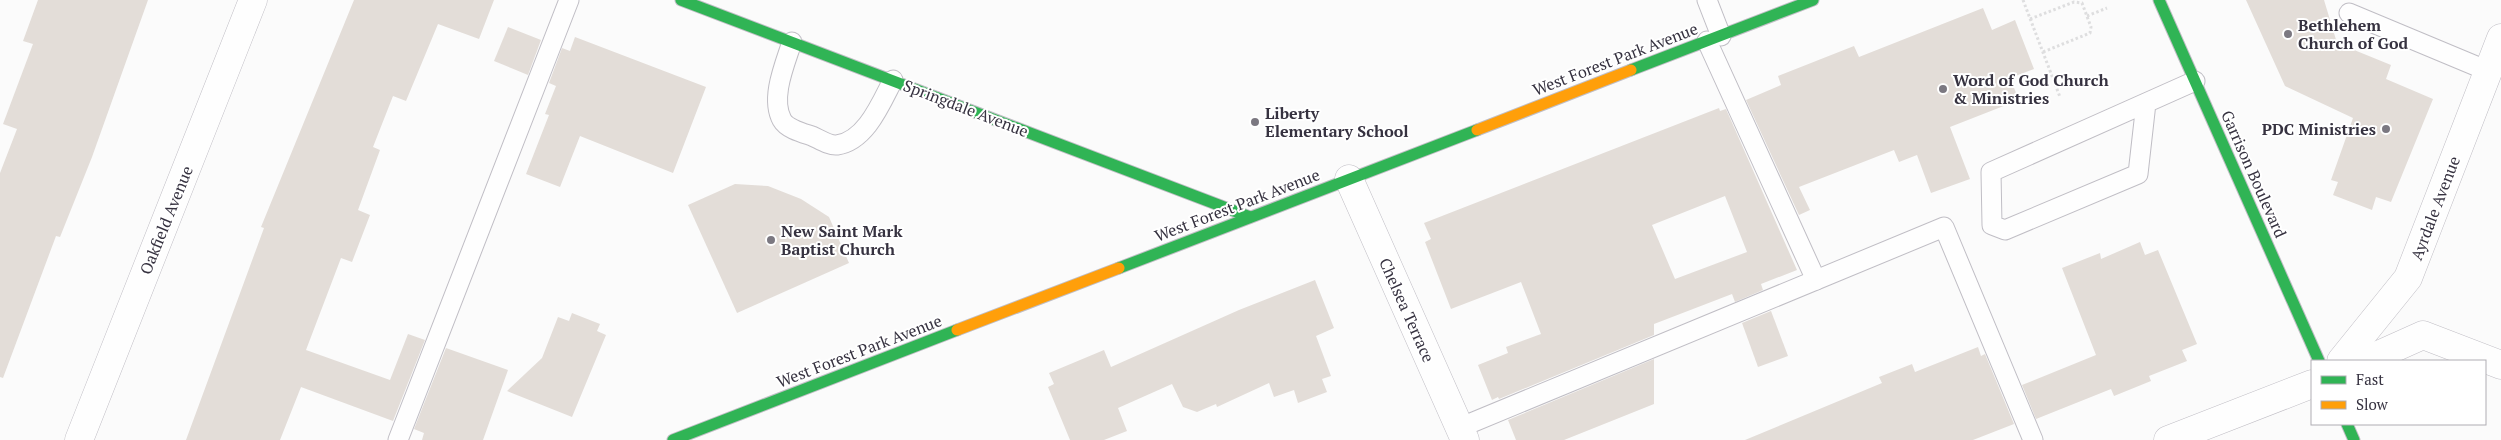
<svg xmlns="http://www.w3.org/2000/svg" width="2501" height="440" font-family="'PT Serif',serif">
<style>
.building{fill:#e3ddd8;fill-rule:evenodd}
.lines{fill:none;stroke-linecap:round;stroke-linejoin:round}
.lane-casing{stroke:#c0bec5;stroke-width:21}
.street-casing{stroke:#c0bec5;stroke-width:29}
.fast-casing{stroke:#c0bec5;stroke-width:13}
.slow-casing{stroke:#c0bec5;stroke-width:13}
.path{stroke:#dededf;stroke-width:3;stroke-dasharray:2.5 2.5;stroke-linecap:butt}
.lane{stroke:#fefefe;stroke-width:19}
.street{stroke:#fefefe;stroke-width:28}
.fast{stroke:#30b455;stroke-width:11}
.slow{stroke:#ff9f0a;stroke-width:11}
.poi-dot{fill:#7b7881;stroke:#fff;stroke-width:2}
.labels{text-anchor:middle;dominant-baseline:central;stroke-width:4;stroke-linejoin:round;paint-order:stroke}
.poi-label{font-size:16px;font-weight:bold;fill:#363240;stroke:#fff;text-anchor:start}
.street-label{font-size:16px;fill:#363240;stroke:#fff}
</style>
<rect width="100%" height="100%" fill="#fbfbfb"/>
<g class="building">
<path d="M38 0H148L92 157 60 237 56 236 3 378 0 377V173L17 129 3 124 33 44 23 41Z"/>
<path d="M354 0H494L479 39 438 24 406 101 393 96 373 147 380 150 358 210 370 215 352 262 341 258 306 350 390 380 408 334 425 340 393 421 301 387 280 440H186L264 228 261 227Z"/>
<path d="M2246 0H2324L2337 43 2391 65 2386 79 2433 99 2391 202 2376 197 2372 210 2333 195 2338 182 2331 180 2353 118 2285 86Z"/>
<path d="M1983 8 1992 30 2015 20 2034 69 2010 78 2019 100 1950 127 1970 179 1931 193 1917 155 1899 162 1894 150 1799 187 1810 210 1799 215 1746 100 1781 85 1778 76 1854 46 1859 57Z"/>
<path d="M508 27 541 40 528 75 494 61Z"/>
<path d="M575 37 706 87 673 173 580 136 560 187 526 174 549 115 545 114 556 86 549 83 562 48 570 51Z"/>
<path d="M1719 108 1720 111 1726 109 1797 270 1761 284 1763 290 1735 302 1732 294 1654 324V335L1499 399 1498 397 1492 400 1478 365 1508 353 1506 347 1541 334 1521 282 1451 309 1425 242 1431 239 1424 223ZM1725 196 1747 252 1675 279 1652 225Z"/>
<path d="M735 184 768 186 801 199 829 217 849 263 737 313 688 205Z"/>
<path d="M2140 242 2145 255 2158 250 2197 344 2182 350 2187 361 2149 376 2151 381 2114 396 2111 389 2036 419 2022 385 2096 355 2062 268 2100 253 2101 259Z"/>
<path d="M1315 280 1334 328 1316 336 1331 376 1322 379 1327 392 1298 403 1294 390 1274 397 1269 383 1217 407 1216 404 1197 412 1183 407 1172 384 1118 408 1127 431 1104 440H1070L1048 387 1054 384 1049 373 1104 350 1111 367 1239 310Z"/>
<path d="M1771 311 1788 356 1758 367 1742 323Z"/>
<path d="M572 313 600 324 597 331 606 335 572 417 507 391 542 358 558 317 569 321Z"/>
<path d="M1978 347 1981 356 1985 354 2014 424 1973 440H1745L1882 383 1879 377 1912 364 1915 372Z"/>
<path d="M446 348 508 370 483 440H422L424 433 414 429Z"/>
<path d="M1654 359V404L1564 440H1516L1508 420Z"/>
</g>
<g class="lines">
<defs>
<g id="lane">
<path d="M1707 0 1721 36"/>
<path d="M2349 13 2488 71"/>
<path d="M1707 41 1816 280"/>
<path d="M792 42C785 64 770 98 782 120 787 129 803 133 812 136 819 139 830 146 837 145 866 141 881 103 893 80"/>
<path d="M2146 103 2138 174 2005 230 1992 225 1991 172 2195 81"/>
<path d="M1459 428 1944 227 2033 440"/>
<path d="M398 440 569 0"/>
</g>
<g id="street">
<path d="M1349 179 1465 440"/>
<path d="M2341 361 2408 278 2501 38"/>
<path d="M2365 361 2423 335 2501 365"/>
<path d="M79 440 253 0"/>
<path d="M2168 440 2312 384"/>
</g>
<g id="fast">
<path d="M681 0 1250 217"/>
<path d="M2159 0 2319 361"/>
<path d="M1631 70 1813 0"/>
<path d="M1119 268 1477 130"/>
<path d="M2347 424 2354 440"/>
<path d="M673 440 957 330"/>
</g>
<g id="slow">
<path d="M1477 130 1631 70"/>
<path d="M957 330 1119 268"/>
</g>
</defs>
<use href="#lane" class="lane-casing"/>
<use href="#street" class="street-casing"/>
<use href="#fast" class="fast-casing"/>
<use href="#slow" class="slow-casing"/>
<g class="path">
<path d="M2023 0 2060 97"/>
<path d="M2087 16 2107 8"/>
<path d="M2030 19 2074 2 2082 3 2091 27 2090 33 2043 52"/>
</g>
<use href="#lane" class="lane"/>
<use href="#street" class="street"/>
<use href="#fast" class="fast"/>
<use href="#slow" class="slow"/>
</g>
<g class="poi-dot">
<circle cx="2288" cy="34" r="5"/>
<circle cx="1943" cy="89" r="5"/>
<circle cx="1255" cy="122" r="5"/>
<circle cx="2386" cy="129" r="5"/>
<circle cx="771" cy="240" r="5"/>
</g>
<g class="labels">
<g class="poi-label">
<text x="2298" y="25">Bethlehem<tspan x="2298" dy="18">Church of God</tspan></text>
<text x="1953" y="80">Word of God Church<tspan x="1953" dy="18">&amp; Ministries</tspan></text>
<text x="1265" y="113">Liberty<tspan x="1265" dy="18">Elementary School</tspan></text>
<text x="2376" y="129" text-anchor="end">PDC Ministries</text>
<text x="781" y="231">New Saint Mark<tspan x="781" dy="18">Baptist Church</tspan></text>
</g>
<g class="street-label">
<text transform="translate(1615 59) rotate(-21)">West Forest Park Avenue</text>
<text transform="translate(966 108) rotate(21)">Springdale Avenue</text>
<text transform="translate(2254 174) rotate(66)">Garrison Boulevard</text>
<text transform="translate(1237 205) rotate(-21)">West Forest Park Avenue</text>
<text transform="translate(2435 208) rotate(-69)">Ayrdale Avenue</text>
<text transform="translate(166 220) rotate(-68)">Oakfield Avenue</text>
<text transform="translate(1407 310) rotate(66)">Chelsea Terrace</text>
<text transform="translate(859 351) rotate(-21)">West Forest Park Avenue</text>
</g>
</g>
<rect x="2311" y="360" width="175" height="65" fill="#ffffff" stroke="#afadb3"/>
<rect x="2321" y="376" width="25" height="8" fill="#30b455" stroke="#afadb3"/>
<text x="2356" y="385" font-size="15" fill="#363240">Fast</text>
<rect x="2321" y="401" width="25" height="8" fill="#ff9f0a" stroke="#afadb3"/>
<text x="2356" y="410" font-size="15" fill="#363240">Slow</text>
</svg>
